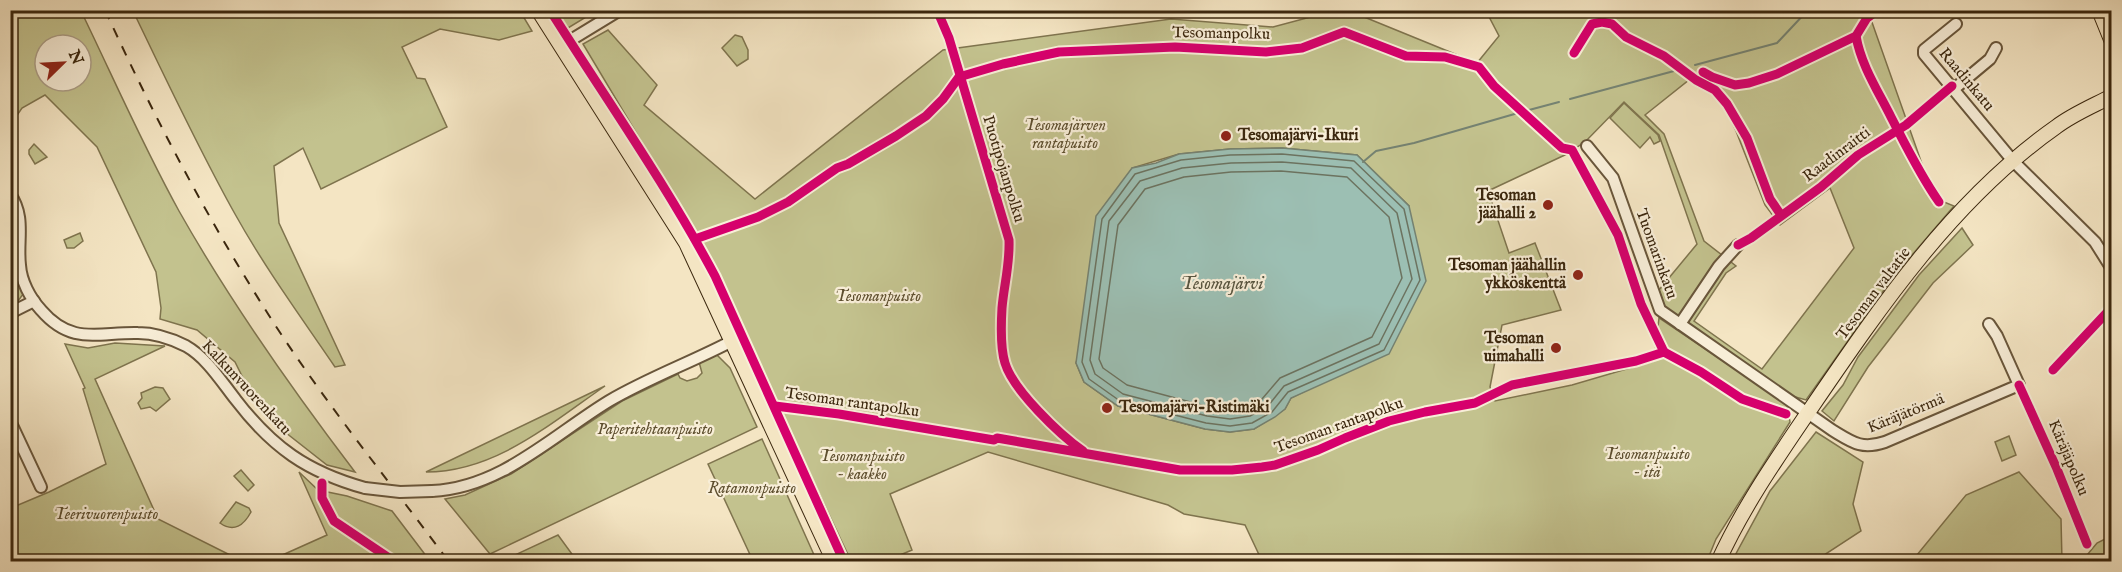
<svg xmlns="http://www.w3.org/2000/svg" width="2122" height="572" font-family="'IM FELL English',serif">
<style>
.green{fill:#c3c28e;stroke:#7f744e;stroke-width:1.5;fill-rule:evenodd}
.water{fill:#9cbfb3;stroke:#758271;stroke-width:1.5}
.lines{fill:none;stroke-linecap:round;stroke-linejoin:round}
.shore{stroke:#6c7360;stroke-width:1.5}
.stream{stroke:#758271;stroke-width:2}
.minor-casing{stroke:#69563b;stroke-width:14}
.major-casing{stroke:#3b270e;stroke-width:16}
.minor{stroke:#f8eed8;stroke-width:10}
.major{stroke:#f4e5c3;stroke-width:14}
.rail{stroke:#3b270e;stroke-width:2;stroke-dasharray:10 10;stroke-linecap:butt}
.minor-bridge-casing{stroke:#69563b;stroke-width:14;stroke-linecap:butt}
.minor-bridge{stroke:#f8eed8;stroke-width:10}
.cycleway-casing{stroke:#f8eed8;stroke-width:13}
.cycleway{stroke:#d6006c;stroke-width:9}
.poi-dot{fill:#8f2418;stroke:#f8eed8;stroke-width:2}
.labels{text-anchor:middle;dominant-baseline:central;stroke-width:4.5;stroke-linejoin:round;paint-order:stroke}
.street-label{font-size:16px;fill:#3b270e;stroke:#f8eed8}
.park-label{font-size:16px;font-style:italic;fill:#5d4e2e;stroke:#f8eed8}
.poi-label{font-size:16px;font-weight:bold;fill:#3b270e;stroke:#f8eed8;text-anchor:end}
.water-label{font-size:18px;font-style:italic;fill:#585540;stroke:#f8eed8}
</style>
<rect width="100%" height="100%" fill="#f4e5c3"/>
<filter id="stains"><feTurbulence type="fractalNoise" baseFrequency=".00333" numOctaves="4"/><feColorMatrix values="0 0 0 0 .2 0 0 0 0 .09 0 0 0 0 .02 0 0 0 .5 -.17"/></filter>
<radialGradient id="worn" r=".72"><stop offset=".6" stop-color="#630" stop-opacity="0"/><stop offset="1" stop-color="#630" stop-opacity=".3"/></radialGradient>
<g class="green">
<path d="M1347 10 1477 63 1499 36 1486 11H1868L1934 198 1954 206 1894 276 1806 400 1792 396 1664 306 1659 290 1697 244 1659 135 1624 102 1586 141 1567 154 1488 191 1509 253 1535 243 1561 310 1502 325 1490 387 1495 401 1572 385 1654 361 1659 318 1787 404 1790 422 1716 539 1707 561H1262L1245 525 1184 514 1168 505 988 452 890 494 912 550 886 561H851L695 231 583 44 608 30 657 85 644 105 755 199 943 50 1171 19 1273 27 1333 11ZM1689 80 1712 93 1723 105 1736 131 1765 205 1780 225 1830 188 1854 248 1762 369 1694 321 1726 273 1736 266 1704 241 1664 134 1645 115ZM1282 148 1357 155 1409 206 1321 383 1291 398 1285 409 1254 429 1230 432 1205 429 1118 406 1084 382 1076 363 1132 168 1179 154 1230 149Z"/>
<path d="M10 11H81C113 77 143 146 179 211 231 303 291 388 355 472L327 465 276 425 248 388 235 362 197 330 160 319 161 308 156 272 97 147 45 95 22 108 11 124ZM45 45H81V81H45Z"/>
<path d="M133 11H520L532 31 499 40 440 29 402 47 417 78 425 79 447 127 321 189 303 148 274 166 279 223 345 365 335 367C301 317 265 268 235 214 198 148 166 79 133 11Z"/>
<path d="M556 11H596L568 28Z"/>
<path d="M735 35 742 37 748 50V59L737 66 722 48Z"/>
<path d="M1624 103 1658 135 1660 141 1654 144 1650 137 1640 148 1610 118Z"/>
<path d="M34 144 47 157 35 164 29 154V150Z"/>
<path d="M10 208C21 238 8 261 24 293L18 301 11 305Z"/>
<path d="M1962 228 1973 245 1933 283 1868 367 1834 421 1822 411 1843 385 1858 357 1919 275Z"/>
<path d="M80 233 83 241 74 248H67L64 240Z"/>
<path d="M115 343 165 346 95 379 158 519 242 561H11V508L49 492 106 464 83 389 85 388 65 344 88 348Z"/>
<path d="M717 355 730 368 757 427 490 554 445 499 465 495 511 474 622 401 678 374 680 378 687 381 697 378 702 373 699 362Z"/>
<path d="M605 386C550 424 495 472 426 472Z"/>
<path d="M155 387 163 388 170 399 156 411 150 407 141 409 138 403 142 398 141 393Z"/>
<path d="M1816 432 1863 462 1853 504 1861 531 1815 561H1732L1770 491Z"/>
<path d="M2009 436 2016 455 2002 461 1995 442Z"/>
<path d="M762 439 815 557 805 561H753L708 464Z"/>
<path d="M241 470 254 485 248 491 234 476Z"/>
<path d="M299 472 318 490 347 496 392 511 430 561H269L327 535Z"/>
<path d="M2019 472 2061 519 2062 561H1912L1966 495Z"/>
<path d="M236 502 249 508 251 512C244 525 234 533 220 523Z"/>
<path d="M558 535 577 561H502Z"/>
<path d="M2111 536V561H2082L2097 543Z"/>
</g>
<path class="water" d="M1282 148 1357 155 1409 206 1426 281 1389 354 1291 398 1285 409 1275 417 1254 429 1230 432 1205 429 1118 406 1084 382 1076 363 1096 216 1132 168 1156 163 1179 154 1230 149Z"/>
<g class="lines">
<g class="shore">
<path d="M1282 154 1354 161 1404 209 1420 280 1384 350 1288 392 1272 412 1252 423 1230 426 1206 423 1120 401 1089 379 1082 362 1102 219 1135 174 1181 160 1230 155Z"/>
<path d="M1282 162 1351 168 1397 213 1412 279 1379 344 1284 386 1268 406 1250 416 1230 419 1207 416 1123 394 1095 374 1090 360 1109 221 1140 181 1182 168 1231 163Z"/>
<path d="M1281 171 1347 177 1389 217 1402 278 1372 337 1280 378 1262 399 1247 407 1230 410 1209 407 1127 385 1103 368 1099 359 1118 225 1145 189 1184 177 1231 172Z"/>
</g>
<g class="stream">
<path d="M1695 65 1777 43 1808 10"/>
<path d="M1570 99 1674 71"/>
<path d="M1529 110 1559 102"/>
<path d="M1363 162 1376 151 1414 143 1518 113"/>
</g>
<defs>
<g id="minor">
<path d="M1956 24 1924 50V54L2013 161 2095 242 2112 269"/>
<path d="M561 46 620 10"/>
<path d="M1954 89 1990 59 1996 48"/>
<path d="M1587 146 1613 178 1660 310 1832 430C1852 442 1861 450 1885 442L2019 385 1997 336 1989 324"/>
<path d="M10 194C26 217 17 240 20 265 21 281 30 298 41 310 72 346 98 332 138 333 154 333 172 339 186 346 207 358 221 381 236 400 272 447 307 472 365 488"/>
<path d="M10 313 34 301"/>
<path d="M1680 324 1719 266 1738 245"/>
<path d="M10 421 41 487"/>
<path d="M432 491C501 488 553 435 609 401 648 378 692 362 732 341"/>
</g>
<g id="major">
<path d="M538 10 686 243 834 562"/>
<path d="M2099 10 2112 42"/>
<path d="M1718 562C1742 509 1775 461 1807 414 1878 310 1952 200 2056 127 2073 114 2093 106 2112 96"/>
</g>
</defs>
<use href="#minor" class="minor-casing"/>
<use href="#major" class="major-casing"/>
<use href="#minor" class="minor"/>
<use href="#major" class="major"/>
<path class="rail" d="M105 10C156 121 212 228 279 331 331 410 392 485 449 562"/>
<defs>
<path id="minor-bridge" d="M365 488 400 492 432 491"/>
</defs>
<use href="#minor-bridge" class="minor-bridge-casing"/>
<use href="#minor-bridge" class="minor-bridge"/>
<defs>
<g id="cycleway">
<path d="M550 10C606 99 666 184 715 276L844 562"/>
<path d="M937 10 949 38 1009 240C1010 264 1004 285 1002 308 1001 325 1000 347 1005 363 1013 390 1060 435 1083 451"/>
<path d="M1856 36C1861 65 1878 91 1891 117 1906 146 1920 175 1939 202"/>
<path d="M1574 53 1592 24 1602 22 1612 24 1626 37 1664 56 1696 80 1715 90 1727 104 1747 138 1770 199 1781 215"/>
<path d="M1703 72 1712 77 1735 85 1749 83 1777 74 1856 36 1867 18 1878 10"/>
<path d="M695 239 758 217 788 202 837 168 848 164 896 136 926 116 943 99 959 77 1003 64 1059 52 1175 47 1266 52 1302 48 1344 32 1406 56 1445 57 1479 67 1494 86 1562 148 1572 150 1618 235 1641 304 1664 352"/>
<path d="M1738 245 1751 238 1821 187 1858 155 1906 125 1952 86"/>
<path d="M2053 370 2112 307"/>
<path d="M2019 385 2057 469 2087 544"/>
<path d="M775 406 839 414 994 440 997 438 1180 470H1232L1262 467 1275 465 1318 450 1345 438 1389 421 1425 412 1475 403 1512 385 1636 361 1664 352 1701 372 1742 399 1786 414"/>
<path d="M322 483V498L334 521 395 562"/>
</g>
</defs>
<use href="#cycleway" class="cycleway-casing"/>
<use href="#cycleway" class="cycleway"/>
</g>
<g class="poi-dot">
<circle cx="1226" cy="136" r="6"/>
<circle cx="1548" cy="205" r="6"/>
<circle cx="1578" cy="275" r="6"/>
<circle cx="1556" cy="348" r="6"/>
<circle cx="1107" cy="408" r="6"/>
</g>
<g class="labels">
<g class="street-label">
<text transform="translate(1221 34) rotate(1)">Tesomanpolku</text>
<text transform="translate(1966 80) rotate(50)">Raadinkatu</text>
<text transform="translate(1837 155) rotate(-37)">Raadinraitti</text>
<text transform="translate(1003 169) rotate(73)">Puotipojanpolku</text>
<text transform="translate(1656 254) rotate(70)">Tuomarinkatu</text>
<text transform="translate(1874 294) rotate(-53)">Tesoman valtatie</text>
<text transform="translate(246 388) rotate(47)">Kalkunvuorenkatu</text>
<text transform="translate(852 403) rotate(8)">Tesoman rantapolku</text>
<text transform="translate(1906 414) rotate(-22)">Käräjätörmä</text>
<text transform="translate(1339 426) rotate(-20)">Tesoman rantapolku</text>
<text transform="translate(2068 458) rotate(67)">Käräjäpolku</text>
</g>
<g class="park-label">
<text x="1065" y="126">Tesomajärven<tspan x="1065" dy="18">rantapuisto</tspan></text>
<text x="878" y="297">Tesomanpuisto</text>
<text x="655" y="430">Paperitehtaanpuisto</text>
<text x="1647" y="455">Tesomanpuisto<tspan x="1647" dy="18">- itä</tspan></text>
<text x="862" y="457">Tesomanpuisto<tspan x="862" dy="18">- kaakko</tspan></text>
<text x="752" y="489">Ratamonpuisto</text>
<text x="106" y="515">Teerivuorenpuisto</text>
</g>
<g class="poi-label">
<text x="1238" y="136" text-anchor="start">Tesomajärvi-Ikuri</text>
<text x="1536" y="196">Tesoman<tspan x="1536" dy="18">jäähalli 2</tspan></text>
<text x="1566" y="266">Tesoman jäähallin<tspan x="1566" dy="18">ykköskenttä</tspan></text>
<text x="1544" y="339">Tesoman<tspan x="1544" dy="18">uimahalli</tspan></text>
<text x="1119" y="408" text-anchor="start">Tesomajärvi-Ristimäki</text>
</g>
<g class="water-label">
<text x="1222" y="284">Tesomajärvi</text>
</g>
</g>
<rect width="2122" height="572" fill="none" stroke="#f4e5c3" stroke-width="36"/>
<rect x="12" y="12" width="2098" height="548" fill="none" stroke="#3b270e" stroke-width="3"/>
<rect x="18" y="18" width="2086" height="536" fill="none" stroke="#3b270e" stroke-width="1.5"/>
<g transform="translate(63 63) rotate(66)"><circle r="28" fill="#f8eed8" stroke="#ac9e87" stroke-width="1.5"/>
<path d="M0-4.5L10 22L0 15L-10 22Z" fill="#8f2418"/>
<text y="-9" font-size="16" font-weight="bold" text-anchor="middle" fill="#3b270e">N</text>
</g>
<rect width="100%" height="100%" filter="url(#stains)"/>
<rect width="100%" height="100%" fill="url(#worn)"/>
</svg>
